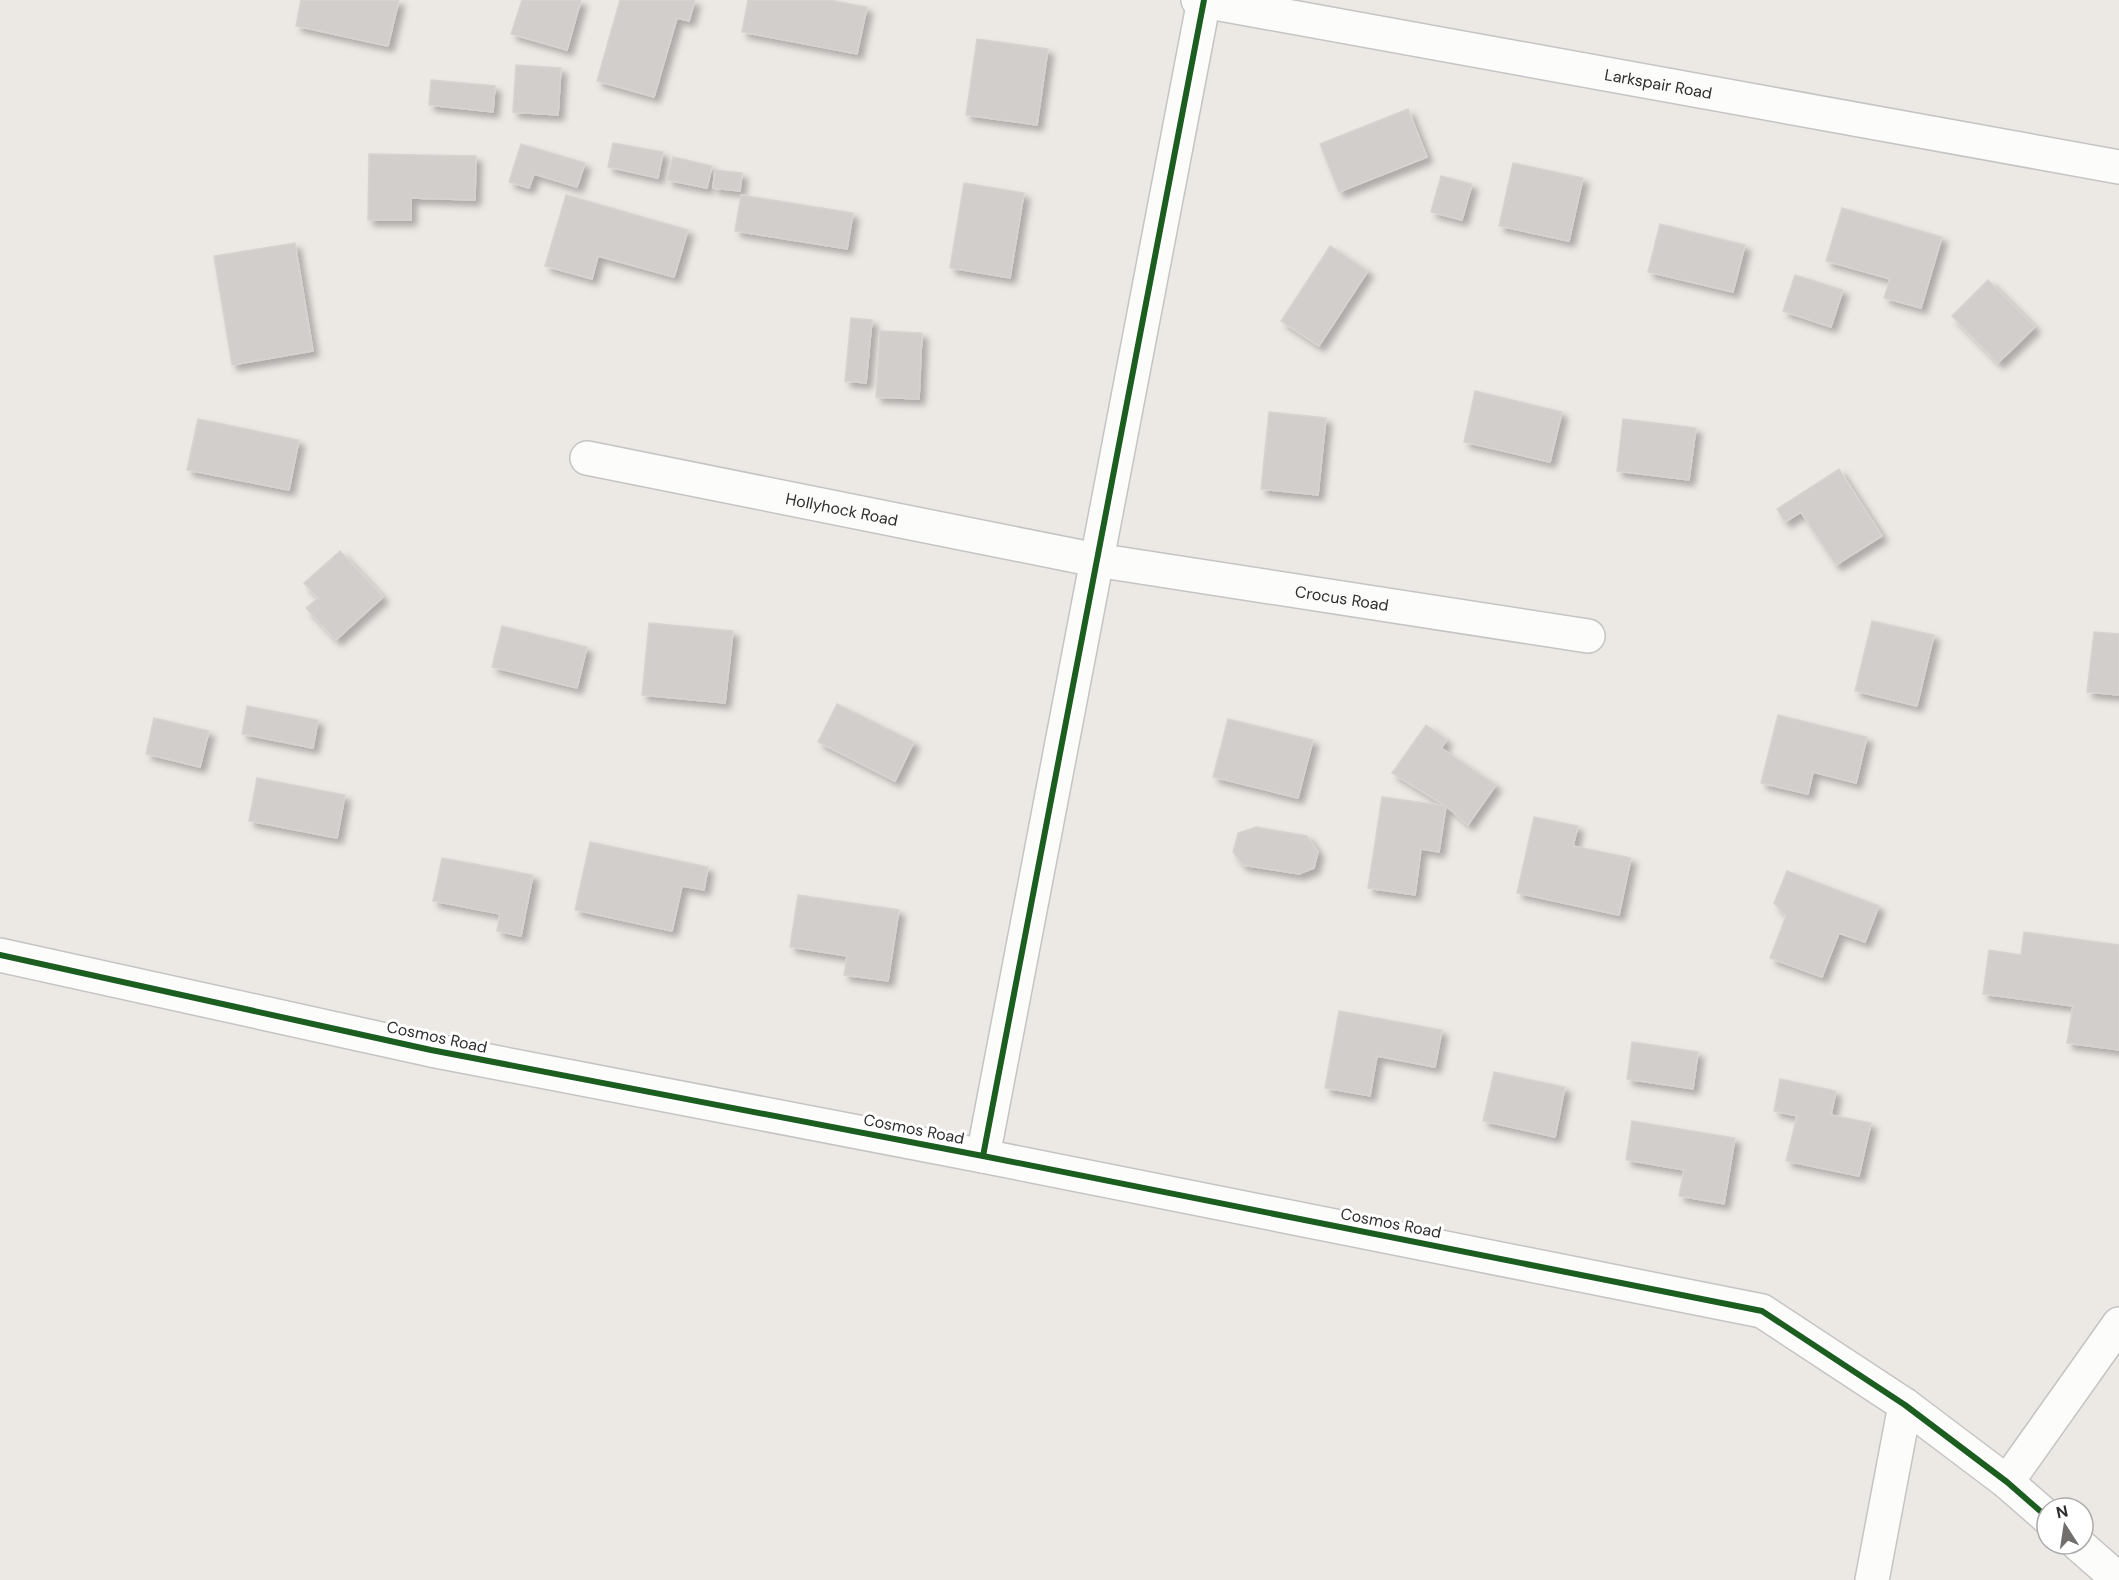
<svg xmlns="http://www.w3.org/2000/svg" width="2119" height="1580" font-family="'DM Sans',sans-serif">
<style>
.building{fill:#d1cecb;stroke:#d7d4d0;stroke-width:1.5;filter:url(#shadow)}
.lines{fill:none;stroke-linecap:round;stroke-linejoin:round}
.minor-casing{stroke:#c5c4c5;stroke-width:36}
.minor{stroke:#fcfcfb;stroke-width:33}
.cycleway-casing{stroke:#fff;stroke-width:10}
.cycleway{stroke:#1b5e20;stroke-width:6}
.labels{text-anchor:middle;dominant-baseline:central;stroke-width:6;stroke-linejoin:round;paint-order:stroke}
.street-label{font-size:16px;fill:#2e2e2e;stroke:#fff}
</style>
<defs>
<filter id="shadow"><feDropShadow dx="5.5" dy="5.5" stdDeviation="3" flood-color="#0004"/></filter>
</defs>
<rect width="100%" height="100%" fill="#ece8e4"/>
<g class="building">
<path d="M301 0H399L388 46 296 26Z"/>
<path d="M522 0H581L567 50 511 34Z"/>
<path d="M620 0H695L689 21 677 18 654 97 597 81Z"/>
<path d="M748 0H829L867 7 857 54 742 32Z"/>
<path d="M977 39 1048 49 1037 125 966 115Z"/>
<path d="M516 65 561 68 558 115 513 112Z"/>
<path d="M431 80 495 86 493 112 429 105Z"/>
<path d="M1408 109 1427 157 1339 192 1320 144Z"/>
<path d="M613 143 663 152 658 178 608 167Z"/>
<path d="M521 144 585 163 577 187 534 174 529 188 509 182Z"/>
<path d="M369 154 476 156 475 200 411 198V220H368Z"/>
<path d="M673 157 712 166 707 188 667 180Z"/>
<path d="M1513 163 1583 178 1569 241 1499 226Z"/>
<path d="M715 170 742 173 740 191 713 188Z"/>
<path d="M1441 176 1472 184 1462 220 1431 212Z"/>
<path d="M964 183 1024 193 1010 278 950 268Z"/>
<path d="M566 195 688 230 674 277 598 256 592 279 545 266Z"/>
<path d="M741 195 853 213 847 249 735 231Z"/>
<path d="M1842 208 1942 237 1921 308 1884 298 1890 279 1826 261Z"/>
<path d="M1660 224 1745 245 1733 292 1648 272Z"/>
<path d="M295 243 313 351 232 365 214 256Z"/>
<path d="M1330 246 1368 271 1319 346 1281 321Z"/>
<path d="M1795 275 1843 290 1831 327 1783 311Z"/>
<path d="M1988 280 2035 327 1998 363 1952 316Z"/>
<path d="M851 318 872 320 866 383 845 381Z"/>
<path d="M880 331 922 333 919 399 876 397Z"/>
<path d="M1475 391 1562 412 1550 462 1464 442Z"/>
<path d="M1269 412 1326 418 1318 495 1261 489Z"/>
<path d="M198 419 299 440 289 490 187 470Z"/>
<path d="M1623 419 1696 428 1689 480 1617 471Z"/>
<path d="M1839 469 1882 536 1836 565 1801 512 1785 522 1777 509Z"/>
<path d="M340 551 383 597 336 640 306 608 318 598 304 583Z"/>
<path d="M1872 621 1934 635 1917 706 1855 691Z"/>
<path d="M649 623 733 631 725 703 642 695Z"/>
<path d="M502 626 587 647 577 688 492 667Z"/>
<path d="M2094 632 2119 634V695L2087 692Z"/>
<path d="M837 704 914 742 895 781 818 742Z"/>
<path d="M247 706 318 720 313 748 242 734Z"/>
<path d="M1778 715 1867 737 1856 783 1813 772 1808 794 1761 783Z"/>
<path d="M154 718 209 731 200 767 146 754Z"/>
<path d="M1228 719 1313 740 1298 798 1213 777Z"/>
<path d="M1426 725 1447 740 1441 748 1496 785 1468 825 1446 806 1392 773Z"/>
<path d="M257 778 345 795 337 838 249 821Z"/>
<path d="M1382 797 1446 806 1439 852 1421 849 1415 895 1368 888Z"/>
<path d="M1534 817 1578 826 1573 846 1631 858 1619 915 1517 893Z"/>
<path d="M1256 827 1307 836 1318 852 1314 868 1299 874 1243 865 1233 852 1238 833Z"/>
<path d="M590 842 708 867 704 890 682 886 672 931 575 910Z"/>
<path d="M442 858 533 875 521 936 497 931 500 914 433 901Z"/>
<path d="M1787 871 1879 906 1865 942 1839 933 1822 977 1770 958 1786 916 1774 903Z"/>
<path d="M798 895 899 910 888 981 844 975 847 956 790 947Z"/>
<path d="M2024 932 2119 945V1050L2067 1043 2073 1006 1983 994 1989 950 2021 955Z"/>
<path d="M1339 1011 1442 1030 1435 1067 1377 1056 1370 1096 1325 1088Z"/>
<path d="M1632 1042 1698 1052 1693 1089 1627 1079Z"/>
<path d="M1494 1072 1565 1087 1555 1137 1483 1121Z"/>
<path d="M1780 1079 1836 1091 1831 1115 1871 1123 1859 1176 1786 1161 1797 1116 1774 1111Z"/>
<path d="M1632 1121 1735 1138 1724 1204 1679 1196 1684 1170 1626 1160Z"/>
</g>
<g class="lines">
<defs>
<g id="minor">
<path id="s1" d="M1198 0 2119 167"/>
<path id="s2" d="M587 458 1096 560 1588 636"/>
<path d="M0 955 431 1050 983 1156 1762 1311 1905 1405 2007 1482 2047 1517"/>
<path d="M983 1156 1204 0"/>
<path d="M2007 1482 2119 1324"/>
<path d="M2078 1544 2119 1580"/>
<path d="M1872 1580 1905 1405"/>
</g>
</defs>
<use href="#minor" class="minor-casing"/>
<use href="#minor" class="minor"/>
<defs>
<g id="cycleway">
<path d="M0 955 431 1050 983 1156 1762 1311 1905 1405 2007 1482 2047 1517"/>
<path d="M983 1156 1204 0"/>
</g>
</defs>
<use href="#cycleway" class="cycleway-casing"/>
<use href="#cycleway" class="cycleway"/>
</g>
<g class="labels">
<g class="street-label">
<text stroke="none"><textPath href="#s1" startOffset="468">Larkspair Road</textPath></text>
<text stroke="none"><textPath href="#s2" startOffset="260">Hollyhock Road</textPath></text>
<text stroke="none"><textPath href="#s2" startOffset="768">Crocus Road</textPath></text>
<text transform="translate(437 1037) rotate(12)">Cosmos Road</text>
<text transform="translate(914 1129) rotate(11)">Cosmos Road</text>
<text transform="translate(1391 1223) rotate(11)">Cosmos Road</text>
</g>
</g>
<g transform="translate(2065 1526) rotate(348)"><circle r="28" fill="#ffffff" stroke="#ababab" stroke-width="1.5"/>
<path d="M0-4.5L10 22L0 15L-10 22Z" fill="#706f6e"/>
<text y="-9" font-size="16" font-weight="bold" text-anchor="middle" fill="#2e2e2e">N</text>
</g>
</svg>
